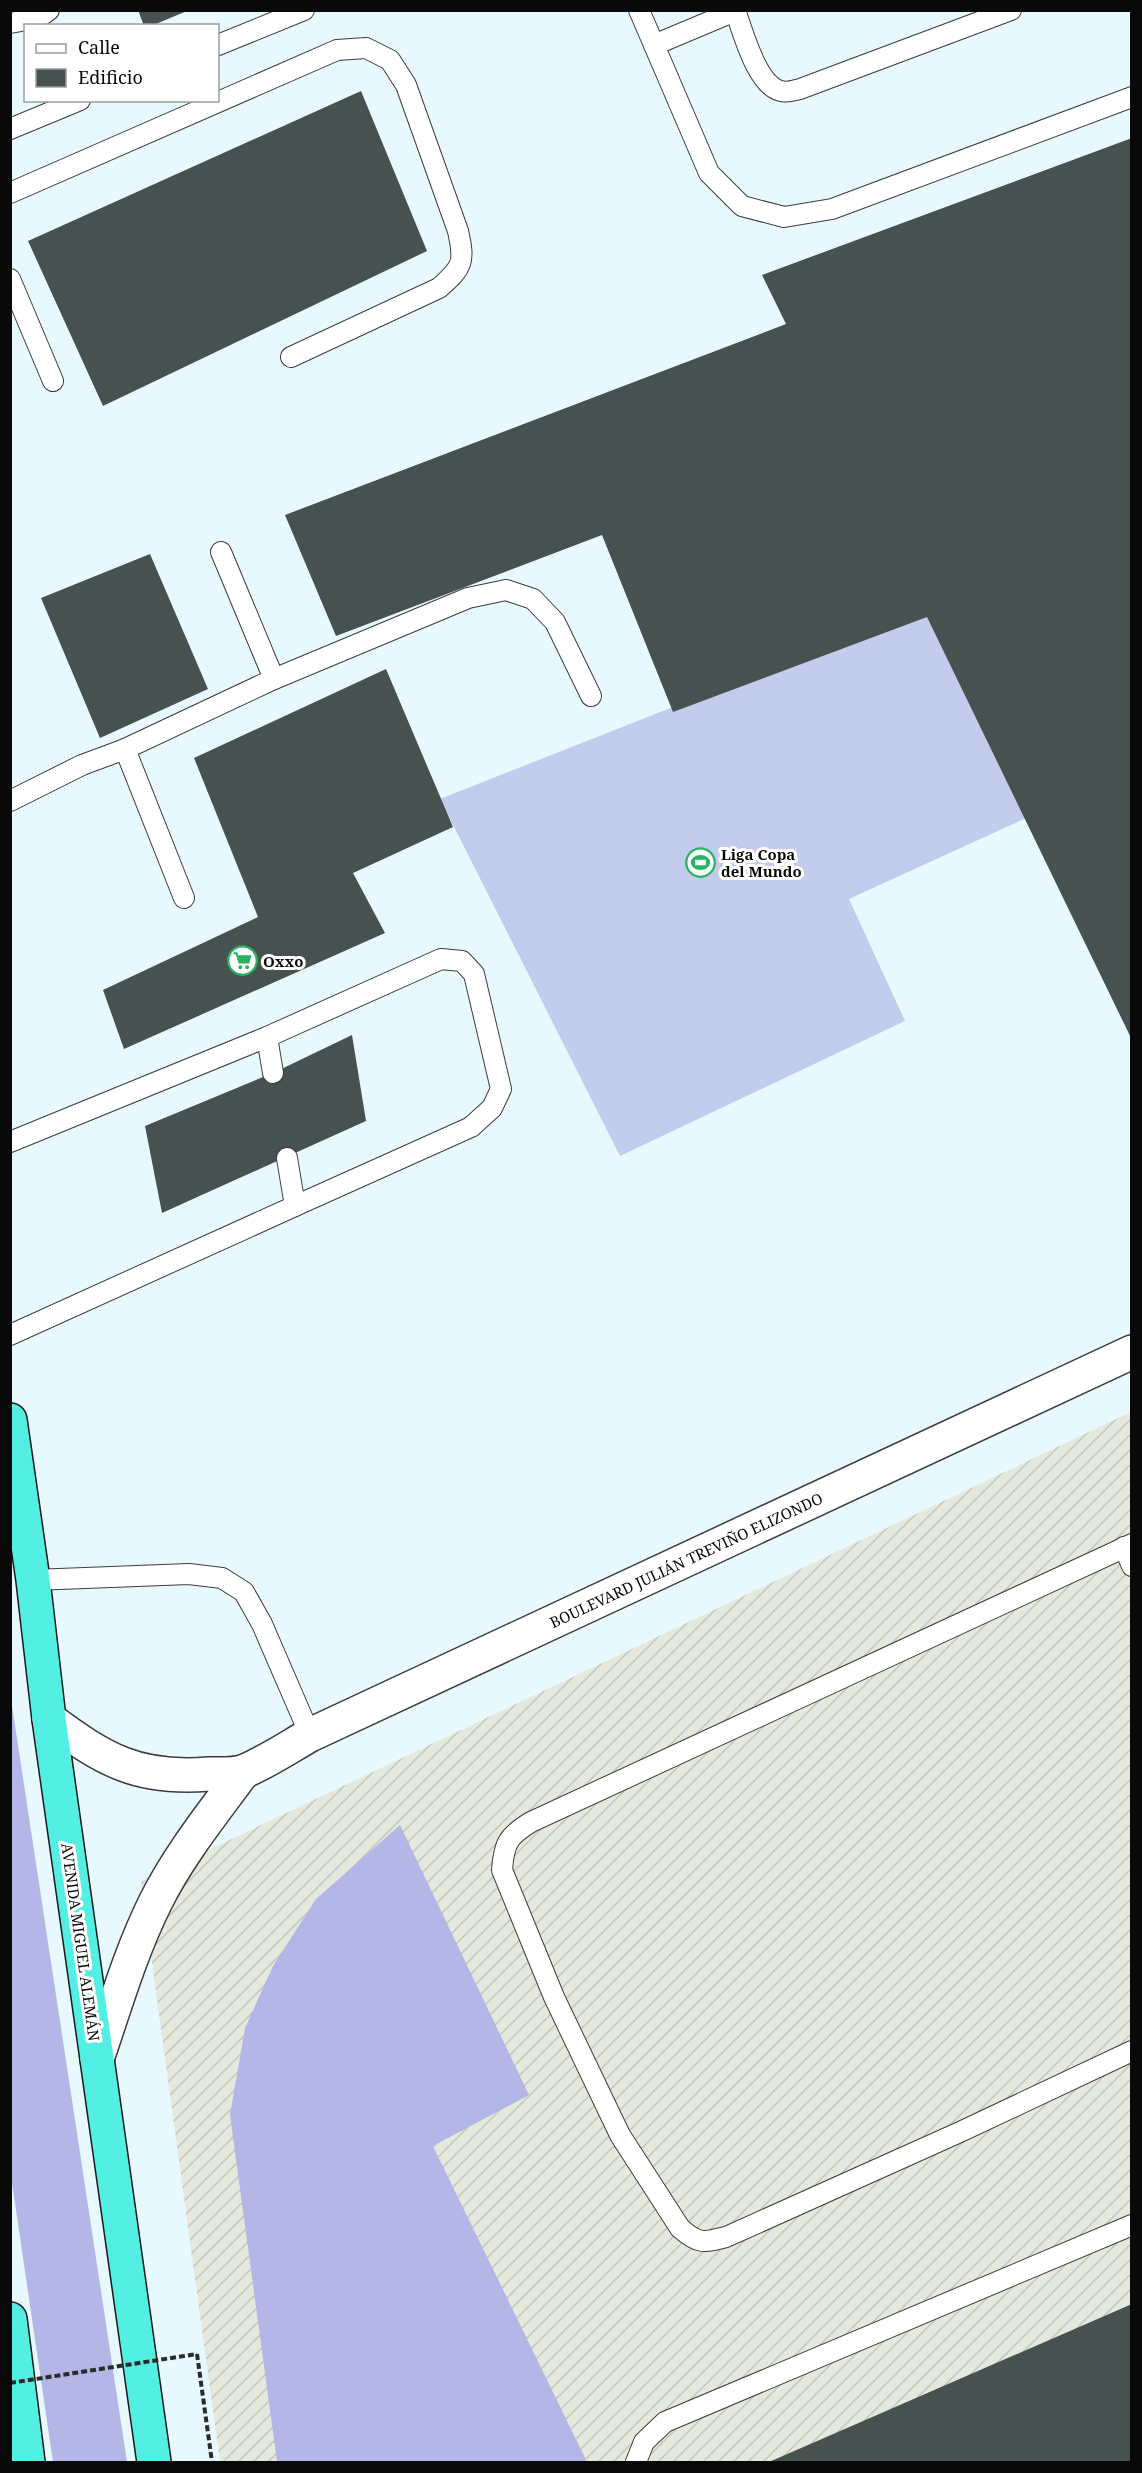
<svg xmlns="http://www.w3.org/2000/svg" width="1142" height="2473" font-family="'Noto Serif',serif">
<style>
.industrial{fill:url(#industrial-furrows)}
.grass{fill:#b3b6e6}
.pitch{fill:#c4ccee}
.building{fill:#465150}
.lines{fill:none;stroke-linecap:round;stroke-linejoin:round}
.lane-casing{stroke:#3c3c3c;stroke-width:22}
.street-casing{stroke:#3c3c3c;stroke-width:36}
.highway-casing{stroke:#1a1a1a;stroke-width:36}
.path{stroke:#2b2b2b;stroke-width:4;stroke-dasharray:6 3;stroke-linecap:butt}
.lane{stroke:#fff;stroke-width:20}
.street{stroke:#fff;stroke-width:33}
.highway{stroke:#53efe3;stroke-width:33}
.path-bridge{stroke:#2b2b2b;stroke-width:4;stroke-dasharray:6 3;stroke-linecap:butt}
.labels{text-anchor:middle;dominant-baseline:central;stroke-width:6;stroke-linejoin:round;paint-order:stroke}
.poi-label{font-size:15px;font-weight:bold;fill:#090909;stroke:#fff;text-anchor:start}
.street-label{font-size:15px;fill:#090909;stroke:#fff}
</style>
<defs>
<pattern id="industrial-furrows" width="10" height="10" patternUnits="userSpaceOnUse" patternTransform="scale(1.5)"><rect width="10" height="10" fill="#e5e9dd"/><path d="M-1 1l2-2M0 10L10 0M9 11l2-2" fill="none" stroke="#c3c6bc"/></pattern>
</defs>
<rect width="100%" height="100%" fill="#e7f8fe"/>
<path class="industrial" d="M1131 1412V2462H220L141 1882Z"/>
<g class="grass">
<path d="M11 1699 127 2462H53L11 2176Z"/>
<path d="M400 1825 529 2095 433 2146 587 2462H277L230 2115 245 2028 273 1966 316 1899Z"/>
</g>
<path class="pitch" d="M946 599 1046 809 849 899 905 1021 620 1156 440 799Z"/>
<g class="building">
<path d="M138 10H187V11L151 26H144Z"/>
<path d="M361 91 427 251 103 406 28 241Z"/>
<path d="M1132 138V1040L927 617 673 712 602 535 336 636 285 515 786 324 762 275Z"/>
<path d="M150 554 208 689 100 738 41 598Z"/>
<path d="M386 669 453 827 353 873 385 933 124 1049 103 990 258 917 194 758Z"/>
<path d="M352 1035 366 1121 162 1213 145 1126 273 1073Z"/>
<path d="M1132 2304V2462H769Z"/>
</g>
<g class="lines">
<defs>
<g id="lane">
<path d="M639 10 709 173 742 206 784 217 832 209 1132 97"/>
<path d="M735 10C743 32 757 86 781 91 787 93 795 90 800 89L1011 10"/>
<path d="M10 23 38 18 49 10"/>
<path d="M218 45 304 10"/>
<path d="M654 45 735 11"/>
<path d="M10 129 80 100"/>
<path d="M10 193 337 50 366 48 390 60 406 85 458 231C465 262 463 267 439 288L291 357"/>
<path d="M10 279 53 381"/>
<path d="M221 552 274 679"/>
<path d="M125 749 184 898"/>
<path d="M10 801 82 765 125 749 274 679 468 598 506 590 533 599 555 622 591 696"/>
<path d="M267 1037 441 959 462 961 474 974 501 1089 492 1108 471 1127 295 1206"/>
<path d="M10 1142 267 1037 273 1073"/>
<path d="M10 1335 295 1206 287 1158"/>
<path d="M1132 1544 531 1822C508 1836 504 1843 502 1870L554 1997 620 2135 680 2228C698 2244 703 2243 726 2237L960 2132 1132 2051"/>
<path d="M1124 1547 1132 1566"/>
<path d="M33 1580 189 1574 222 1578 244 1592 262 1624 310 1735"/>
<path d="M636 2462 644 2442 665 2422 1132 2225"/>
</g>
<g id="street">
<path d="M49 1719C104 1760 138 1780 209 1774 220 1774 235 1775 245 1771 268 1761 289 1747 310 1735L1132 1352"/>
<path d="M97 2059C115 2006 131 1951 156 1901 179 1855 213 1813 243 1772"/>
</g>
<g id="highway">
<path d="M10 1420 33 1580 49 1719 154 2462"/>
<path d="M10 2319 28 2462"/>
</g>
</defs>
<use href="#lane" class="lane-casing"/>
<use href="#street" class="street-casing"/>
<use href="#highway" class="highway-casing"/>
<path class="path" d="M197 2354 212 2462"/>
<use href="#lane" class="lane"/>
<use href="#street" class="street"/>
<use href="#highway" class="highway"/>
<path class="path-bridge" d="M10 2383 197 2354"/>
</g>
<defs>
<symbol id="stadium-ring" viewBox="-11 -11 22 22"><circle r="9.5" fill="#fff" stroke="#28b362" stroke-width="1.5"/><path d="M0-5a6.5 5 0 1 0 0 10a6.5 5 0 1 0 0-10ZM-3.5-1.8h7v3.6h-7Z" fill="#28b362"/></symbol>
<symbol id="supermarket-ring" viewBox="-11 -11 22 22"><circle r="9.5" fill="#fff" stroke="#28b362" stroke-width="1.5"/><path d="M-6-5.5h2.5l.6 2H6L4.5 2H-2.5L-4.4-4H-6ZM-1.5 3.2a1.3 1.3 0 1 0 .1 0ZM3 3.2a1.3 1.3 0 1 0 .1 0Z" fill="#28b362"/></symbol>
</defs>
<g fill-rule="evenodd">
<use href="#stadium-ring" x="684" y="846" width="33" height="33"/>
<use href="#supermarket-ring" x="226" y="944" width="33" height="33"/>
</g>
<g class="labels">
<g class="poi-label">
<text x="721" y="854">Liga Copa<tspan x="721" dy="17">del Mundo</tspan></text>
<text x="263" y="961">Oxxo</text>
</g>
<g class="street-label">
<text transform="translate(686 1560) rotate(-25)">BOULEVARD JULIÁN TREVIÑO ELIZONDO</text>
<text transform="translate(81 1942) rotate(82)">AVENIDA MIGUEL ALEMÁN</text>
</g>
</g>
<rect width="1142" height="2473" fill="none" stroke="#090909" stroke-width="24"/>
<rect x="24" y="24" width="195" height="78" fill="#ffffff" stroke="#9d9d9d" stroke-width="1.5"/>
<rect x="36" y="44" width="30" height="9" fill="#ffffff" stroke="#9d9d9d" stroke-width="1.5"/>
<text x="78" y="54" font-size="18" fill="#090909">Calle</text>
<rect x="36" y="69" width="30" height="18" fill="#465150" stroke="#9d9d9d" stroke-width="1.5"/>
<text x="78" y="84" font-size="18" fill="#090909">Edificio</text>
</svg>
